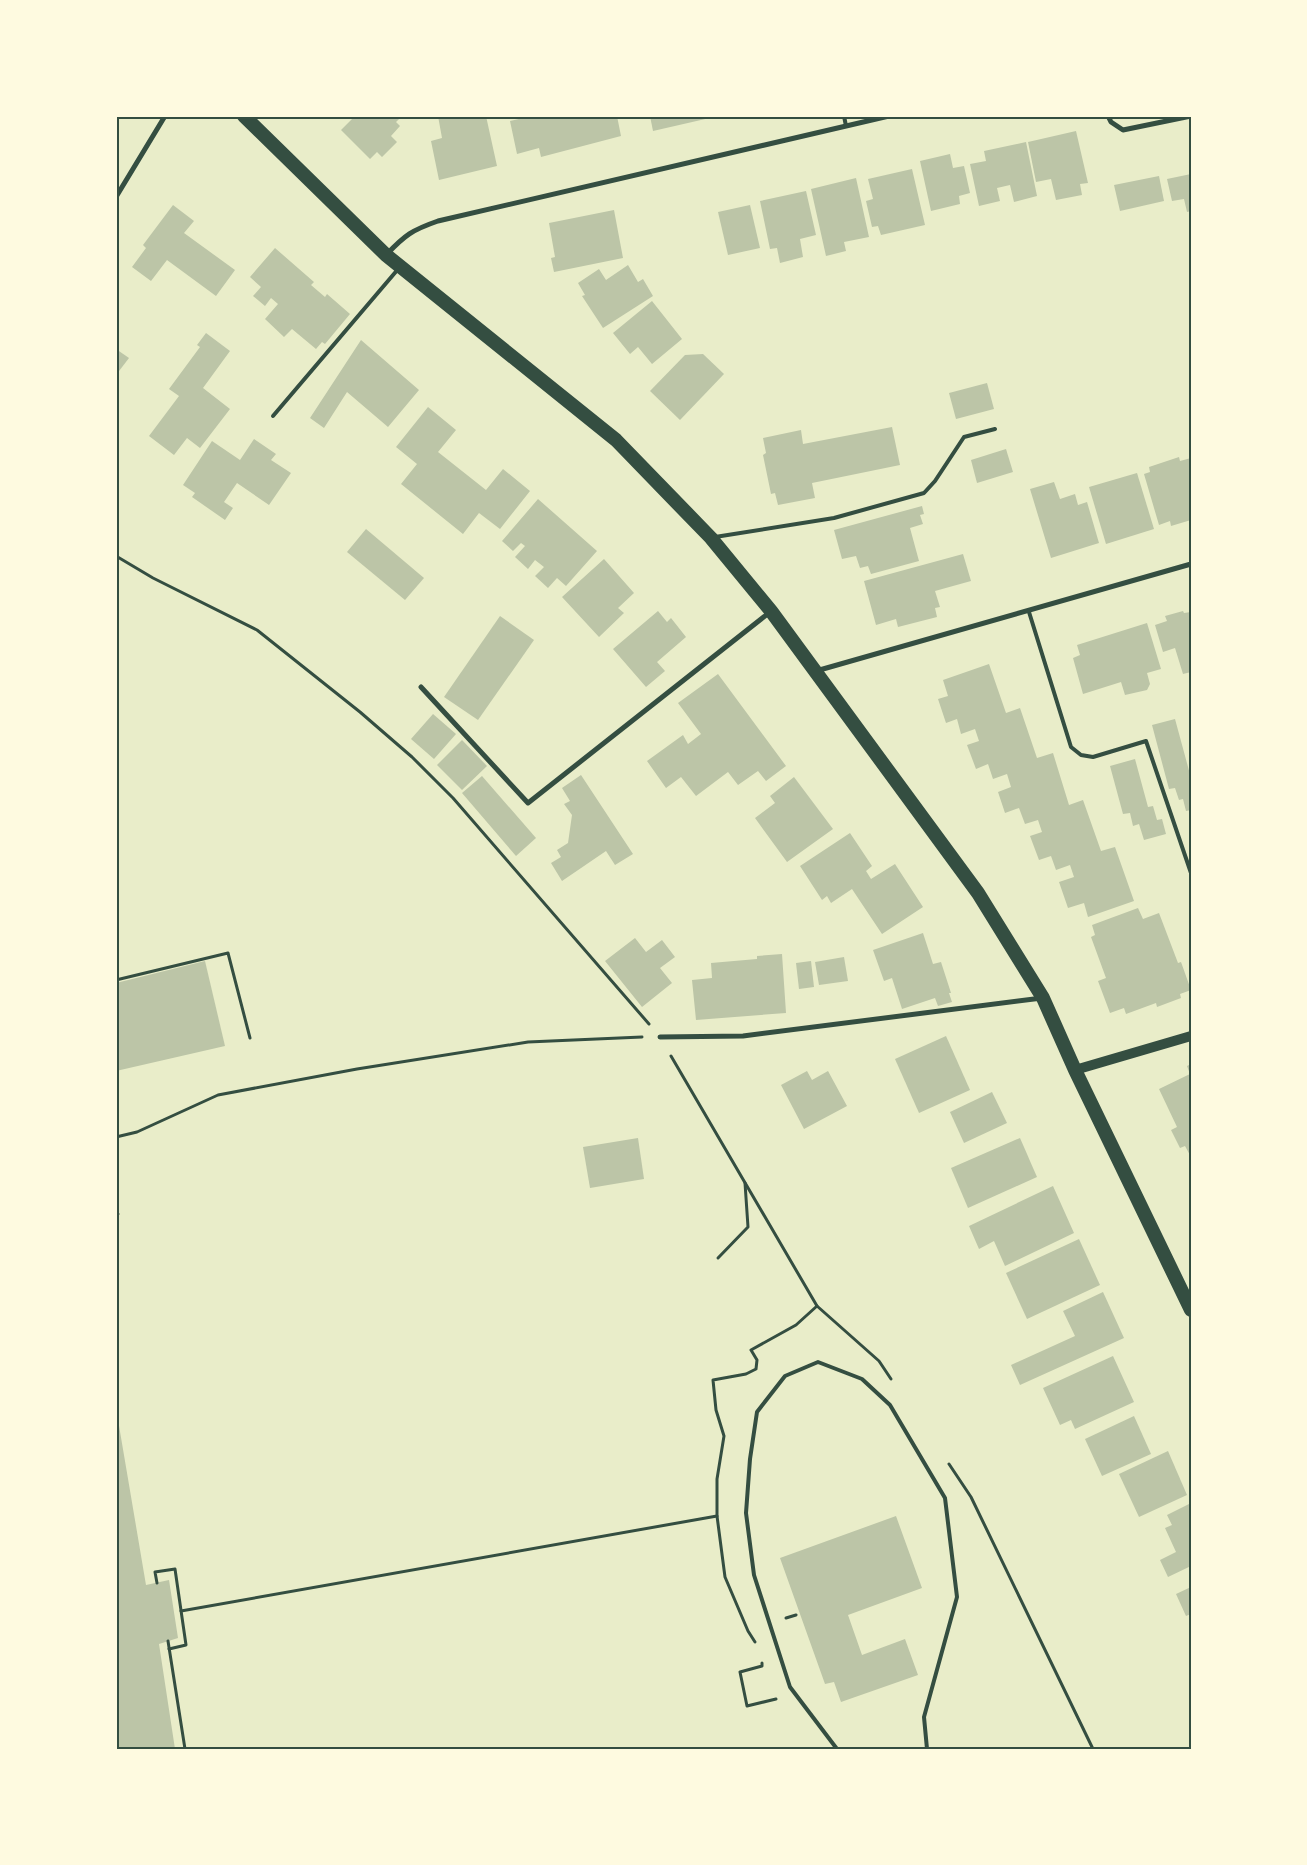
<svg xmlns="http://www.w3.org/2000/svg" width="1307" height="1865" font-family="Commissioner,sans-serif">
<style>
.building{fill:#bcc5a7}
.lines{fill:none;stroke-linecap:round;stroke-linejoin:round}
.path{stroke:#344e41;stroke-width:3}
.service{stroke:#344e41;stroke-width:4}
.minor{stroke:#344e41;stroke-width:5}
.secondary{stroke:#344e41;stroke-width:10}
.trunk{stroke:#344e41;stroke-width:14}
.neatline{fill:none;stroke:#344e41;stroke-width:2}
</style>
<rect width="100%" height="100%" fill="#e9edc9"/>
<g class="building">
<path d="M355 116H402L396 122 400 126 391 136 397 142 382 157 377 152 370 159 341 130Z"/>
<path d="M438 116H486L497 166 439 180 431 141 442 138Z"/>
<path d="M532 116H617L621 136 541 157 539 148 517 154 510 121Z"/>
<path d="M650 116H714V117L653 131Z"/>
<path d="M1076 131 1088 183 1080 184 1082 195 1056 200 1051 179 1036 182 1028 142Z"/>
<path d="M1026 142 1037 196 1014 202 1010 185 997 188 1000 201 979 206 970 164 986 161 984 151Z"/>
<path d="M950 154 953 168 964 166 970 193 959 196 960 204 931 211 920 161Z"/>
<path d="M912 169 925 225 881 235 878 226 872 227 866 201 873 199 868 179Z"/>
<path d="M1191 174V211L1187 212 1184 199 1172 201 1167 179Z"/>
<path d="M1159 176 1164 201 1120 211 1114 185Z"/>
<path d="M856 178 869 237 844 242 846 251 826 256 811 189Z"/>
<path d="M806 191 816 235 800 239 803 257 780 263 777 248 770 249 760 201Z"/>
<path d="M173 205 194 221 184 233 235 270 216 296 167 260 151 281 132 267 146 248 143 245Z"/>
<path d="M750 205 760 248 728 255 718 212Z"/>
<path d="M614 210 623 258 554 272 551 258 555 257 549 223Z"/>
<path d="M275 248 314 282 311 285 325 297 327 294 350 314 325 344 322 342 316 349 292 329 284 337 265 319 278 304 271 298 265 306 253 296 261 287 250 277Z"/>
<path d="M628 265 638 282 643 279 653 296 603 328 582 296 585 295 578 283 599 269 606 280Z"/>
<path d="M652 301 682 339 652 364 638 347 630 354 613 333Z"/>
<path d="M206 333 230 351 203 388 230 409 200 448 187 438 174 455 149 436 179 396 169 389 200 347 197 345Z"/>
<path d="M361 340 419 390 388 427 347 392 324 428 310 418Z"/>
<path d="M116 349 129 358 116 375Z"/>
<path d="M703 354 724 374 680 420 650 391 685 355Z"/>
<path d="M987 383 994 409 956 419 949 393Z"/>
<path d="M428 407 456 430 438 452 486 490 503 469 530 491 500 529 479 513 463 534 401 484 417 464 396 447Z"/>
<path d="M892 427 900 465 812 483 815 498 778 505 775 493 771 494 763 455 766 453 763 438 801 430 803 444Z"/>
<path d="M254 439 276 454 271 460 291 473 269 505 237 483 224 502 233 508 225 520 192 497 195 493 183 485 212 441 240 460Z"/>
<path d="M1006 449 1013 472 977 483 971 460Z"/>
<path d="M1179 457 1180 461 1191 458V520L1171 526 1170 521 1159 525 1144 474 1150 472 1149 467Z"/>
<path d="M1137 473 1154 529 1106 544 1089 487Z"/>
<path d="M1054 482 1060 499 1075 494 1078 505 1087 502 1099 543 1051 558 1030 489Z"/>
<path d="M538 499 597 551 566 586 557 578 548 588 535 576 544 567 535 560 528 569 515 557 525 546 521 543 513 551 502 541Z"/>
<path d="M922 506 924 514 920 515 923 524 910 528 919 561 871 574 868 566 860 568 856 556 842 559 834 530Z"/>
<path d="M366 529 424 578 405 600 347 552Z"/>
<path d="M963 554 971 581 935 591 940 607 935 608 937 617 898 627 896 619 876 625 864 581Z"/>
<path d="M604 559 634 593 618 608 624 613 599 637 562 597Z"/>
<path d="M658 611 667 622 671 618 686 637 657 662 665 671 646 687 613 649Z"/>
<path d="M1183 611 1184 613 1191 612V672L1183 674 1175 648 1163 652 1155 625 1167 621 1165 616Z"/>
<path d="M500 616 534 640 478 720 444 697Z"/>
<path d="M1147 623 1161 669 1147 673 1150 684 1147 690 1125 695 1121 682 1083 694 1073 658 1080 655 1077 645Z"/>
<path d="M989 664 1006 713 1020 708 1037 758 1053 753 1069 805 1083 800 1101 851 1115 847 1134 901 1088 917 1084 903 1068 908 1059 882 1074 877 1070 865 1056 870 1051 856 1039 860 1030 836 1042 832 1038 820 1025 824 1019 808 1005 813 998 792 1011 787 1007 774 993 779 988 764 976 769 967 745 979 741 975 729 961 734 957 719 946 723 938 699 948 696 943 680Z"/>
<path d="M718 674 786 766 766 781 758 771 738 785 728 772 696 796 681 777 666 788 647 761 683 735 688 744 701 734 678 703Z"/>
<path d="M433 714 456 734 434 759 411 739Z"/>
<path d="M1175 719 1191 778V810L1186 811 1183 799 1179 800 1175 788 1169 789 1152 725Z"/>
<path d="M462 740 487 766 462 790 437 765Z"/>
<path d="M1135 759 1148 807 1153 806 1157 820 1162 819 1166 834 1144 840 1139 824 1133 826 1130 813 1123 814 1110 766Z"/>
<path d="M581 775 633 854 615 865 606 851 562 881 551 863 561 857 557 850 568 843 572 815 564 804 570 801 562 788Z"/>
<path d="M482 776 536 838 516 856 462 793Z"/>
<path d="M794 777 833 829 787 862 755 818 775 803 770 796Z"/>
<path d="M850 833 872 866 866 871 871 879 895 864 923 907 882 934 852 889 831 903 827 896 822 900 800 866Z"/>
<path d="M1138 908 1143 919 1159 913 1178 963 1181 962 1191 990 1180 994 1181 998 1157 1007 1156 1003 1126 1014 1124 1008 1110 1013 1098 981 1106 978 1091 937 1095 935 1092 925Z"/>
<path d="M923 933 933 964 941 962 951 993H949L952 1002 938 1006 935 998 902 1009 892 978 884 981 873 950Z"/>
<path d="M635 938 646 952 662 940 675 957 660 968 672 983 642 1007 605 961Z"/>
<path d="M782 954 786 1013 696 1020 692 980 712 978 711 963 757 959V956Z"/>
<path d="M844 957 848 981 819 985 815 962Z"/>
<path d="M205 961 225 1046 116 1071V983Z"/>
<path d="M811 961 814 987 799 989 796 963Z"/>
<path d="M946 1036 970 1090 919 1113 895 1059Z"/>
<path d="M1191 1064V1157L1185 1146 1180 1148 1171 1130 1177 1127 1159 1089 1190 1074 1187 1066Z"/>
<path d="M807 1071 812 1080 828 1071 847 1106 804 1129 781 1085Z"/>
<path d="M992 1092 1007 1123 964 1143 950 1112Z"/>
<path d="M638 1138 644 1179 590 1188 583 1147Z"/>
<path d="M1020 1138 1037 1177 968 1208 951 1168Z"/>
<path d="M1053 1186 1074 1233 1005 1266 994 1241 979 1249 969 1226Z"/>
<path d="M1079 1239 1100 1285 1027 1319 1006 1273Z"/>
<path d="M1103 1292 1124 1338 1020 1385 1011 1365 1075 1336 1063 1311Z"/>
<path d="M1113 1356 1134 1402 1075 1429 1071 1420 1060 1425 1043 1388Z"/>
<path d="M116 1408 146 1585 169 1580 178 1638 159 1644 175 1749H116Z"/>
<path d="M1134 1416 1151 1454 1102 1476 1085 1439Z"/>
<path d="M1168 1451 1187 1495 1139 1517 1119 1474Z"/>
<path d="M1191 1503V1566L1168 1577 1160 1560 1176 1552 1165 1528 1172 1525 1167 1515Z"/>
<path d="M896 1516 922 1588 848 1615 862 1655 905 1639 918 1675 841 1702 834 1682 825 1684 780 1558Z"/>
<path d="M1191 1587V1614L1186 1616 1176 1594Z"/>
</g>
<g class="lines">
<g class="path">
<path d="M116 556 153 578 257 630 360 712 412 757 453 798 649 1024"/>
<path d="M116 980 228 953 250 1038"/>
<path d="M671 1056 817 1306 879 1361 891 1379"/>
<path d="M116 1137 137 1132 218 1095 357 1069 528 1042 642 1037"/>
<path d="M116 1212 118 1214"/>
<path d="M718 1258 748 1227 745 1183"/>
<path d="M949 1464 971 1497 1093 1749"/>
<path d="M157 1583 155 1572 175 1569 186 1645 169 1649"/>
<path d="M181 1611 717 1516"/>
<path d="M786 1618 796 1615"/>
<path d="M168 1641 185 1749"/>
<path d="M755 1642 748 1631 725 1577 717 1516V1479L724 1436 716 1410 713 1380 746 1374 756 1369 757 1360 751 1350 796 1325 817 1306"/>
<path d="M762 1663V1666L740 1672 747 1706 776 1699"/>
</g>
<g class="service">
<path d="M844 116 846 126"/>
<path d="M273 416 399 268"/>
<path d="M715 537 834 518 924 493 935 481 964 437 995 429"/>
<path d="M1029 612 1071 747 1081 755 1093 757 1146 741 1191 873"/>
<path d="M837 1749 790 1687 754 1575 746 1513 750 1459 757 1412 785 1376 818 1362 862 1379 890 1405 945 1498 957 1597 924 1717 927 1749"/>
</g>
<g class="minor">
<path d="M1108 116 1111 122 1123 130 1191 116"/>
<path d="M116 197 165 116"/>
<path d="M386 255C405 235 412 230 438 221L889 116"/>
<path d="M816 671 1191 564"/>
<path d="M421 687 528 803 770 612"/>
<path d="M660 1037 743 1036 1042 998"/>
</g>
<path class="secondary" d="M1075 1070 1191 1036"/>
<path class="trunk" d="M244 116 386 255 616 440 711 538 771 611 978 893 1043 998 1075 1070 1191 1310"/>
</g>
<rect width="1307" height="1865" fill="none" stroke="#fefae0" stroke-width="235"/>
<rect x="118" y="118" width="1072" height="1630" class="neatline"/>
</svg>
